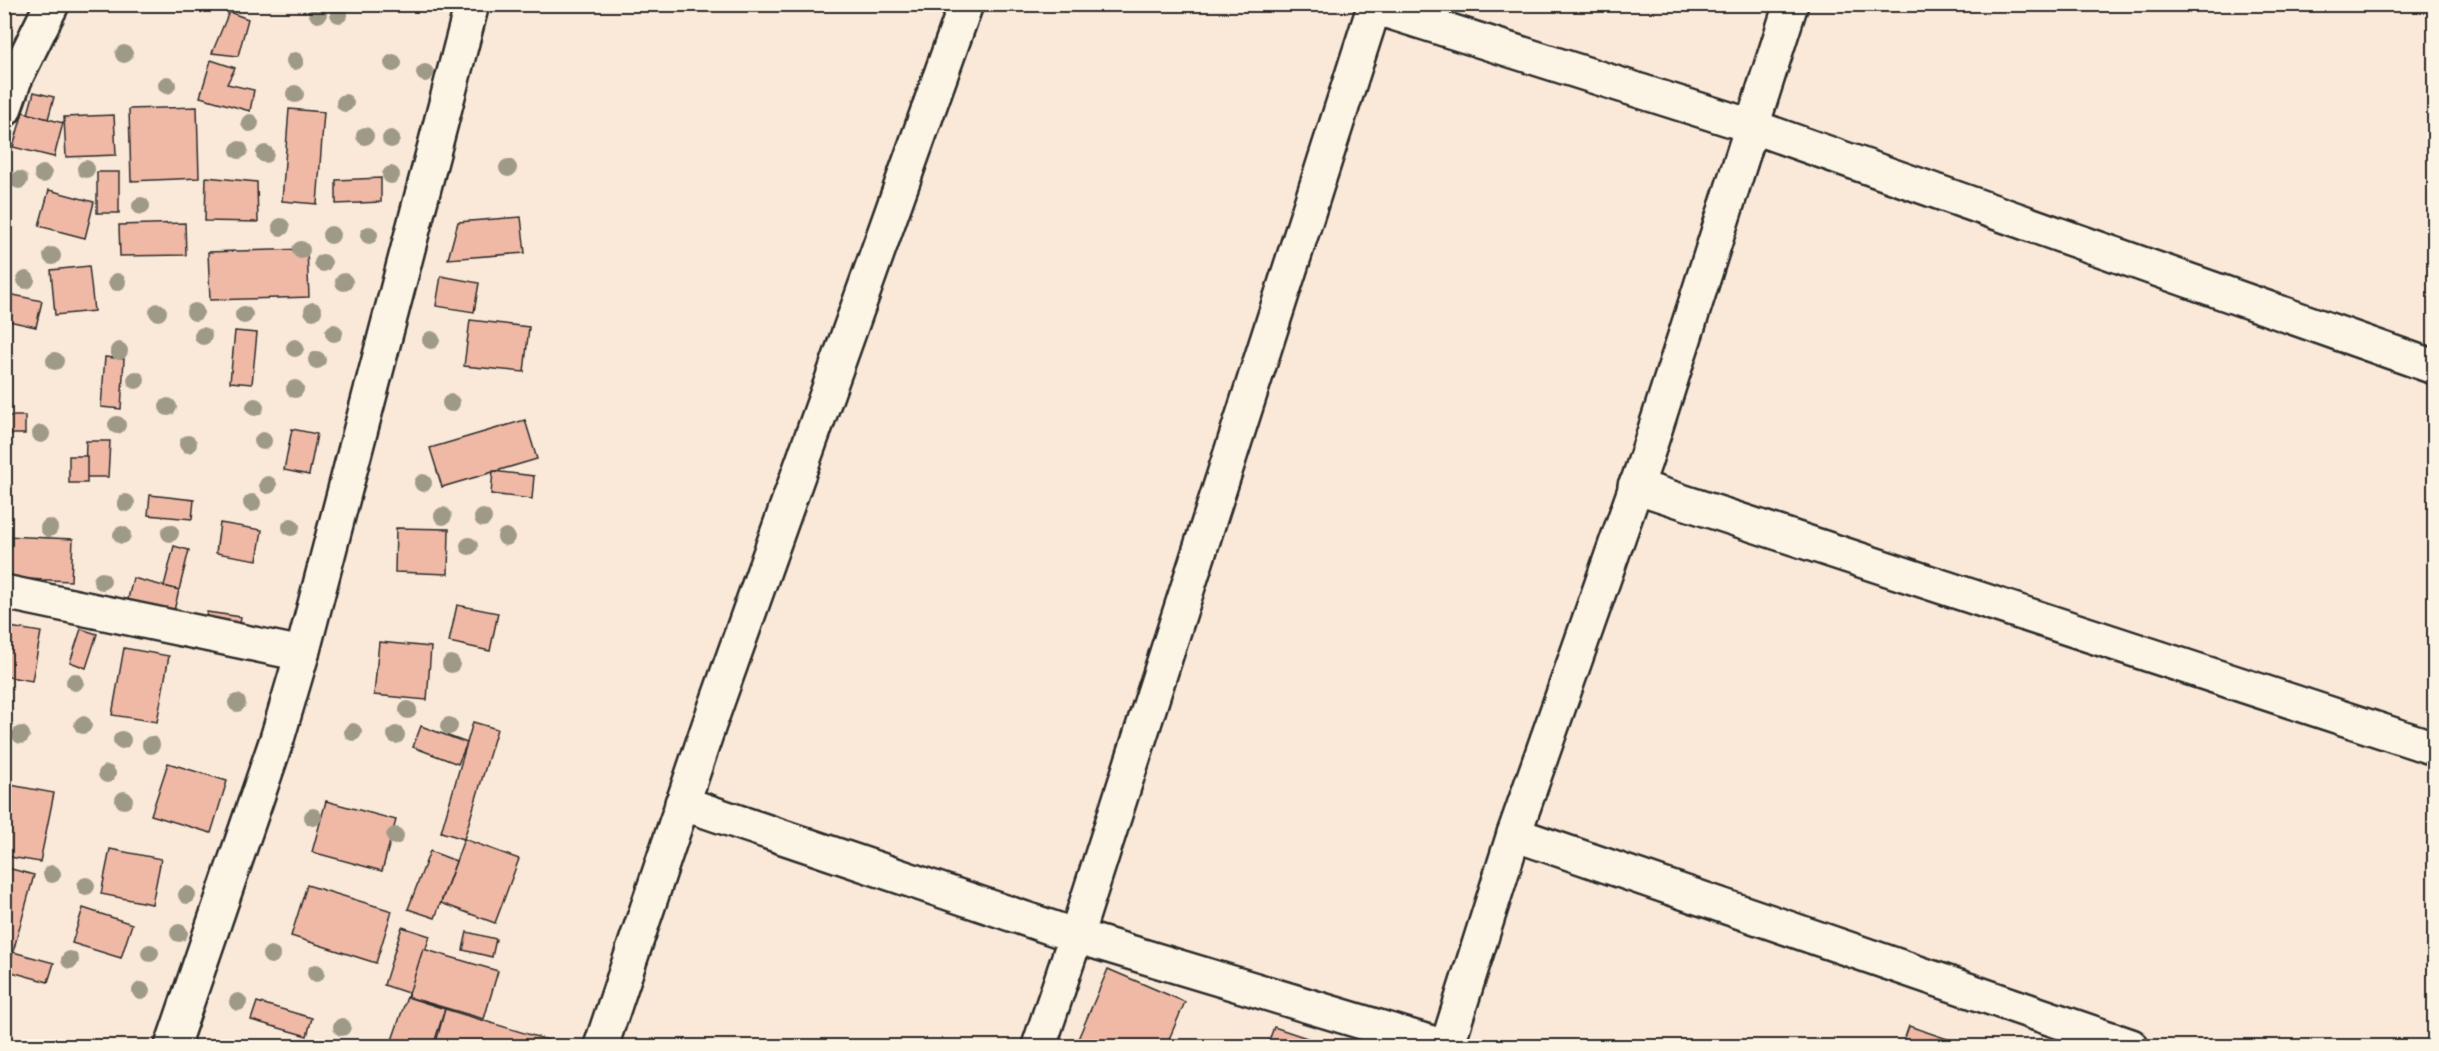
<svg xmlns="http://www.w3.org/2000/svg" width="2439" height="1051" font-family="'Indie Flower',sans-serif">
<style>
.building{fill:#f0b9a6;stroke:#2b2b2b;stroke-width:1.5}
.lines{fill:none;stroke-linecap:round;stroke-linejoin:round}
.street-casing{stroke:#2b2b2b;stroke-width:38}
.street{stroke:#fcf5e5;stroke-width:33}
.tree{fill:#9f9a88}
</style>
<rect width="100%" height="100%" fill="#fae9d8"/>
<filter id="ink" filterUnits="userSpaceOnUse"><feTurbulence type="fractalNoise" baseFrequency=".0167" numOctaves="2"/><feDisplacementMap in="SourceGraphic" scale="12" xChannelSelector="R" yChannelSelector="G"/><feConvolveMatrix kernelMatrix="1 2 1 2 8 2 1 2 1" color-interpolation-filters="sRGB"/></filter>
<g filter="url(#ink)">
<g class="building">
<path d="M229 12 248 19 238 56 212 53Z"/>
<path d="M211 60 235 68 227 84 254 90 250 111 200 97Z"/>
<path d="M34 92 54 97 48 119 28 114Z"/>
<path d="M197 107 199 178 131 181 129 109Z"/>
<path d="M289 109 324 112 317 204 282 201Z"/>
<path d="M23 112 63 123 54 157 13 147Z"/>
<path d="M114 115 116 155 66 157 64 117Z"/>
<rect x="97" y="172" width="22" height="41"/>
<path d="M206 177 257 182 258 222 205 221Z"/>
<path d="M381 178V202L336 204V180Z"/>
<path d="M49 190 94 202 85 238 39 226Z"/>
<path d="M521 217 525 253 448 259 458 222Z"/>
<path d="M185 223 186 255 120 256 119 225Z"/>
<path d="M307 249 309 297 210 300 208 252Z"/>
<path d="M89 266 94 311 55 315 51 270Z"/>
<path d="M441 276 479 283 474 312 436 306Z"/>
<path d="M4 293 42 301 36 327 4 320Z"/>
<path d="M470 320 529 327 524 372 464 366Z"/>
<path d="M235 331 257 333 252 384 230 382Z"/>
<path d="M105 357 124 359 121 409 101 407Z"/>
<rect x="4" y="416" width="21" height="18"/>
<path d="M525 420 537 459 442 487 430 448Z"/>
<path d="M292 429 317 434 309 475 284 470Z"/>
<path d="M86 441H110L108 477H85Z"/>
<rect x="69" y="456" width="18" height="27"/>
<path d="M493 471 534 476 532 499 491 494Z"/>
<path d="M150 495 194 500 192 519 148 515Z"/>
<path d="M220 523 262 530 257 560 216 553Z"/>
<path d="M396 528 449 529 448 574 395 572Z"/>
<path d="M4 536 73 539 71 581 4 578Z"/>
<path d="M174 546 189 550 179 590 164 586Z"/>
<path d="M133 578 179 590 169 631 123 620Z"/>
<path d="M457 605 498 613 490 651 449 642Z"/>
<path d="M207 612 241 617 238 639 204 634Z"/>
<path d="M4 626 41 632 32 681 4 676Z"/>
<path d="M81 629 97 634 86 668 70 662Z"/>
<path d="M379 642 431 647 427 700 374 695Z"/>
<path d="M124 648 169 656 157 722 112 715Z"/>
<path d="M473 722 497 729 464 839 441 832Z"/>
<path d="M421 726 467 743 458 764 413 747Z"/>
<path d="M168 763 227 781 211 833 151 815Z"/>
<path d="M5 784 54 793 40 862 4 856Z"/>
<path d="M326 801 396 820 382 871 312 852Z"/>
<path d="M464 839 519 859 495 923 441 903Z"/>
<path d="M110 849 161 859 152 904 101 894Z"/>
<path d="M430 851 456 861 435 918 408 909Z"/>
<path d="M4 867 34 875 13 952 4 949Z"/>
<path d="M307 885 392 911 376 963 291 936Z"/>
<path d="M83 908 132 924 121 958 72 943Z"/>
<path d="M402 927 430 936 411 994 384 985Z"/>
<path d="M467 932 496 939 492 957 463 950Z"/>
<path d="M423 949 498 971 484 1019 408 997Z"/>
<path d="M13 952 54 963 48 982 8 971Z"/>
<path d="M1108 969 1185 1002 1166 1046H1075Z"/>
<path d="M407 997 445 1009 433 1046H390Z"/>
<path d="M257 1002 312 1018 307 1036 251 1020Z"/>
<path d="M445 1009 564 1045V1046H435Z"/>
<path d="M1909 1026 1962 1044 1961 1046H1902Z"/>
<path d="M1274 1027 1331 1046H1267Z"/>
</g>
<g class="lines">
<defs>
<g id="street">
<path d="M1374 7 1751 126 2434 367"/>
<path d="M4 110 15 79 52 4"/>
<path d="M1635 486 2434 748"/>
<path d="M4 592 302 654"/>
<path d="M682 803 1076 936 1442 1046"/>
<path d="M1514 834 2131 1046"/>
<path d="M172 1046 277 739 302 654 472 4"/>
<path d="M601 1046 709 725 966 4"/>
<path d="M1039 1046 1076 936 1375 4"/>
<path d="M1447 1046 1514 834 1645 461 1791 4"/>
</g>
</defs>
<use href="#street" class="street-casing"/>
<use href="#street" class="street"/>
</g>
<g class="tree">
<circle cx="318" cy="14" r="9"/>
<circle cx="339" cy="14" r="9"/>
<circle cx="124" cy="54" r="9"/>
<circle cx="295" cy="61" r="9"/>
<circle cx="393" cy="63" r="9"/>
<circle cx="425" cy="73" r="9"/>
<circle cx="167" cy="85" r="9"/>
<circle cx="295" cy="94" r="9"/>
<circle cx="345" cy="103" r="9"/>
<circle cx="250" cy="123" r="9"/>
<circle cx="365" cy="136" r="9"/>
<circle cx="391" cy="139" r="9"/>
<circle cx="239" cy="150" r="9"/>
<circle cx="265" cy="154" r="9"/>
<circle cx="508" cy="168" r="9"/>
<circle cx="86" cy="169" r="9"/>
<circle cx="43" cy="174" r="9"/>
<circle cx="391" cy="175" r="9"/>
<circle cx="19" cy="180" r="9"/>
<circle cx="141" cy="206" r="9"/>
<circle cx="281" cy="227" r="9"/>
<circle cx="331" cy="235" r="9"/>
<circle cx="369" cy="235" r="9"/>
<circle cx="301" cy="250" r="9"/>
<circle cx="52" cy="256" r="9"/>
<circle cx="323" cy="263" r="9"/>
<circle cx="26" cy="280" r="9"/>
<circle cx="117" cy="282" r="9"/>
<circle cx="344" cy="282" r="9"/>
<circle cx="313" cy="311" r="9"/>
<circle cx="158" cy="312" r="9"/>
<circle cx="195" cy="312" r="9"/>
<circle cx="244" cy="315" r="9"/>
<circle cx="334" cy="333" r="9"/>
<circle cx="203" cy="336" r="9"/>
<circle cx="431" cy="340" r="9"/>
<circle cx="295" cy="348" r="9"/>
<circle cx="119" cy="351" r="9"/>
<circle cx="317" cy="360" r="9"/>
<circle cx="55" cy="361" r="9"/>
<circle cx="136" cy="380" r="9"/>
<circle cx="295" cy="389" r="9"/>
<circle cx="451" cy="403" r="9"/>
<circle cx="168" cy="407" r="9"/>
<circle cx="255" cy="407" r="9"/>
<circle cx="117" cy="425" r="9"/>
<circle cx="41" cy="434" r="9"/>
<circle cx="263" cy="441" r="9"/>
<circle cx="188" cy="444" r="9"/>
<circle cx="423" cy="483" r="9"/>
<circle cx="268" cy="485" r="9"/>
<circle cx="126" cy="503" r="9"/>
<circle cx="252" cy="503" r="9"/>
<circle cx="443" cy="516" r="9"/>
<circle cx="483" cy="518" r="9"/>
<circle cx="291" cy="527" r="9"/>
<circle cx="49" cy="528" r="9"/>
<circle cx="170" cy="533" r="9"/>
<circle cx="122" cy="535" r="9"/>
<circle cx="506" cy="537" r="9"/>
<circle cx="469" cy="546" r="9"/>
<circle cx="102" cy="581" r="9"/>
<circle cx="451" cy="664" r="9"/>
<circle cx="75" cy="682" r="9"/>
<circle cx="237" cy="703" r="9"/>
<circle cx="408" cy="710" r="9"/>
<circle cx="83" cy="725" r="9"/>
<circle cx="449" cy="726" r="9"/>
<circle cx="353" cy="732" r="9"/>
<circle cx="21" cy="735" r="9"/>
<circle cx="396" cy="735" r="9"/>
<circle cx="122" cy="740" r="9"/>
<circle cx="151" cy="745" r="9"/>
<circle cx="107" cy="774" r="9"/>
<circle cx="124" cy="800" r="9"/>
<circle cx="313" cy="817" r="9"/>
<circle cx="395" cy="836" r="9"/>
<circle cx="52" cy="874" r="9"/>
<circle cx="86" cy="886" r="9"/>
<circle cx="187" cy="895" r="9"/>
<circle cx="179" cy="933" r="9"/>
<circle cx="150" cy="953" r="9"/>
<circle cx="271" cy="955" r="9"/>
<circle cx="70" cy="960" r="9"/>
<circle cx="316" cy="973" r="9"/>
<circle cx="141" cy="991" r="9"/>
<circle cx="238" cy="1002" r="9"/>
<circle cx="342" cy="1027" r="9"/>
</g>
</g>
<rect width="2439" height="1051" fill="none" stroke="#fcf5e5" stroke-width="24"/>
<rect x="12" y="12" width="2415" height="1027" fill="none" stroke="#2b2b2b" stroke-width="2" filter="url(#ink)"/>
</svg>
